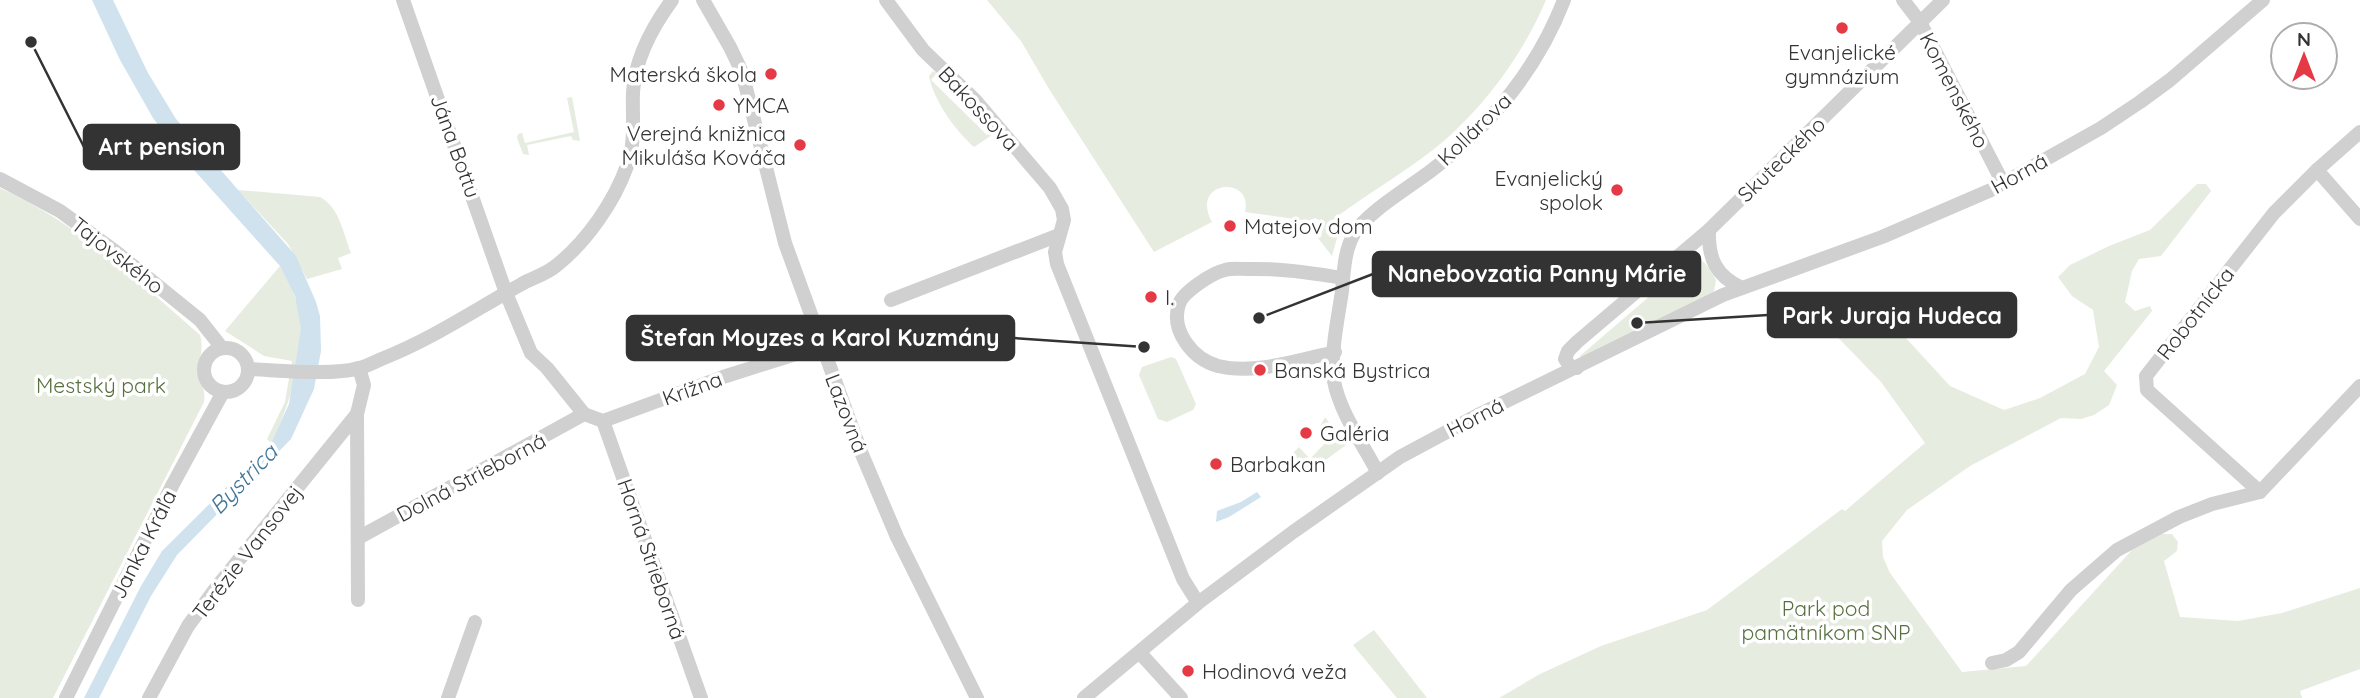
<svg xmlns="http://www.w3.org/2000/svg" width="2360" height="698" font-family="Quicksand,sans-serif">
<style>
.green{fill:#e6ecdf}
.water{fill:#cfe2ee}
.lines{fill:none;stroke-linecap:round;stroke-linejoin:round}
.minor{stroke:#d0d0d0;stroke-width:14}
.poi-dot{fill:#e63946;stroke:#fff;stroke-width:2.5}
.labels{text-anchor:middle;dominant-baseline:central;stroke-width:7;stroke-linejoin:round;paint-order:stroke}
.poi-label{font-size:21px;fill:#333;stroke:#fff;text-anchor:start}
.street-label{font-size:21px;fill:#333;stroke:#fff}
.park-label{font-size:21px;fill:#56703f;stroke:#fff}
.water-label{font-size:23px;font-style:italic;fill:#3f7597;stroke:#fff}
.leader{fill:none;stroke:#333;stroke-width:2.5}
.callout-dot{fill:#333;stroke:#fff;stroke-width:2.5}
.callout{fill:#333;stroke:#333;stroke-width:2.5}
.callout-label{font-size:23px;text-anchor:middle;font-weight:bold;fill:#fff}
</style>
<rect width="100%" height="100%" fill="#fff"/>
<g class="green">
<path d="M987 0H1546C1524 52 1488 102 1445 140 1415 166 1372 191 1339 215L1340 227 1332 256 1318 238 1321 237 1323 226 1319 220 1315 218 1308 221 1245 212C1254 175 1189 180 1212 222L1154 252 1049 89 1021 41Z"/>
<path d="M933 71 937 73 931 80 987 135 993 129 995 133 974 147C955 130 934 101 929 76Z"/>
<path d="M572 97 580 141 573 140 571 136 527 145 529 155 523 154 517 138 518 134 522 133 525 143 574 132 567 98Z"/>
<path d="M2197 184H2206L2211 191 2161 256 2139 259 2132 271 2125 302 2135 311 2150 306 2152 311 2104 371 2117 385 2109 405 2094 415 2081 419 2061 418 1970 466 1907 510 1882 541 1883 557 1890 573 1962 672 2026 666 2132 550 2162 534H2172L2178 542 2177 551 2164 561 2180 617 2238 621 2282 613 2360 588V669L2300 691 2302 698H1499L1540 674 1601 646 1707 610 1842 509 1845 511 1925 443 1881 382 1824 323 1846 313 1861 331 1884 326 1906 338 1950 386 2004 410 2040 398 2085 374 2099 347 2093 310 2072 296 2058 277 2070 265 2109 246 2150 230Z"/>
<path d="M0 188C77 223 137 280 200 335 204 349 199 355 200 369 200 381 206 390 204 402L53 698H0Z"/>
<path d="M238 190 320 197C340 208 343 233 351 253L338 258 342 269 307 279 288 244Z"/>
<path d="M1693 259C1705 257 1710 271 1716 280L1714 291 1710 295 1581 359 1580 356 1587 350Z"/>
<path d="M280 266C291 284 300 305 301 327 303 363 287 412 271 443L267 439 285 402 292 361 264 356 225 331Z"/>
<path d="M1171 357 1176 359 1196 404 1193 410 1167 422 1158 419 1139 375 1142 367Z"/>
<path d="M1325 417 1346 445 1305 475 1290 456 1299 447 1310 459 1330 438 1320 427Z"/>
<path d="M1374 630 1427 698H1397L1353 645Z"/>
</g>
<g class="water">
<path d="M92 0H113L148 73 176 119 296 256 316 302 320 316 321 351 314 389 291 439 177 555 151 596 99 698H84L141 586 162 551 271 443 289 404 301 329 295 296 280 266 186 161 153 118 120 60Z"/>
<path d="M1257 492 1261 497 1229 517 1216 522 1217 511 1241 502Z"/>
</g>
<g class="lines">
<g class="minor">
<path d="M403 0 506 293 531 353 547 368 584 414 603 421"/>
<path d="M703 0 730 47 742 72 785 243 861 452 897 537 977 698"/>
<path d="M886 0 923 50 975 100 1050 188 1062 209 1064 220 1055 252 1057 264 1183 579 1198 603"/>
<path d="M1903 0 1920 22 2003 183"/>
<path d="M2317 170 2360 219"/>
<path d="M0 179 60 211 116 252 200 320 222 348"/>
<path d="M1709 230C1708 259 1716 276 1742 288"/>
<path d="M891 300 1059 235"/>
<circle cx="226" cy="370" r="22"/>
<path d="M1335 352C1298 360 1255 375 1218 366 1193 359 1170 331 1179 304 1183 292 1212 273 1225 270 1232 268 1240 269 1247 269 1280 268 1311 273 1343 278"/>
<path d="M1577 368 1570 366 1565 359 1568 351 1577 342 1709 230 1943 0"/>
<path d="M248 369C277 370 333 376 359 368 368 366 376 361 384 358 432 339 475 310 520 285 532 278 547 274 557 265 587 241 614 202 627 166 636 143 632 116 633 92 635 59 653 26 672 0"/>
<path d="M603 421 701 698"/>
<path d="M603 421 723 377 821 346"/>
<path d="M1378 473C1363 444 1340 413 1334 381 1330 353 1338 319 1342 291 1344 272 1344 251 1354 234 1367 212 1410 187 1432 170 1491 125 1537 70 1564 0"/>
<path d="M2260 492 2147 390 2146 376 2274 213 2317 170 2360 132"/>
<path d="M358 538 584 414"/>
<path d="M358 600 357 414 364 385 359 368"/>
<path d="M1140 653 1181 698"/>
<path d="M1992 663 2006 660 2019 652 2071 590 2117 550 2179 517 2212 504 2260 492 2360 386"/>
<path d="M66 698 173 484 223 392"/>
<path d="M149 698 188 626 216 588 357 414"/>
<path d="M448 698 475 622"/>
<path d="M1084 698 1198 603 1293 532 1400 457 1480 414 1723 295 1882 237 1991 190 2101 128 2140 102 2170 80 2263 0"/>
</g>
</g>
<g class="poi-dot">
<circle cx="1842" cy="28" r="7"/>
<circle cx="771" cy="74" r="7"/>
<circle cx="719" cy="105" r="7"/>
<circle cx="800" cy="145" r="7"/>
<circle cx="1617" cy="190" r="7"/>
<circle cx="1230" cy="226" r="7"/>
<circle cx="1151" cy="297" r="7"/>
<circle cx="1260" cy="370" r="7"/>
<circle cx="1306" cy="433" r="7"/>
<circle cx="1216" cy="464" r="7"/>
<circle cx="1188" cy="671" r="7"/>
</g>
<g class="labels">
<g class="poi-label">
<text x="1842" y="52" text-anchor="middle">Evanjelické<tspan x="1842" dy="24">gymnázium</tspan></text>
<text x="757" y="74" text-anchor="end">Materská škola</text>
<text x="733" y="105">YMCA</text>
<text x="786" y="133" text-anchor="end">Verejná knižnica<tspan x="786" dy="24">Mikuláša Kováča</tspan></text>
<text x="1603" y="178" text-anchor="end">Evanjelický<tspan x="1603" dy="24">spolok</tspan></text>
<text x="1244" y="226">Matejov dom</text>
<text x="1165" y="297">I.</text>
<text x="1274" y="370">Banská Bystrica</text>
<text x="1320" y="433">Galéria</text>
<text x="1230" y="464">Barbakan</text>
<text x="1202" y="671">Hodinová veža</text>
</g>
<g class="street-label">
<text transform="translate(1955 90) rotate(63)">Komenského</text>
<text transform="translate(979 108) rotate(47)">Bakossova</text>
<text transform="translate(1474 129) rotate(-44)">Kollárova</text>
<text transform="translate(456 146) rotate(70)">Jána Bottu</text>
<text transform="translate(1781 159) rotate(-44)">Skuteckého</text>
<text transform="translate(2019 173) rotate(-29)">Horná</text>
<text transform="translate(118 255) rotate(38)">Tajovského</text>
<text transform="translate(2195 313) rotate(-52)">Robotnícka</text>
<text transform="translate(692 388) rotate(-20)">Krížna</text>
<text transform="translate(847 413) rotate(69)">Lazovná</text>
<text transform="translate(1475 417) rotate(-27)">Horná</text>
<text transform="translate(471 477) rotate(-28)">Dolná Strieborná</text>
<text transform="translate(143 544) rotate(-63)">Janka Kráľa</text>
<text transform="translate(247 552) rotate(-52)">Terézie Vansovej</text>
<text transform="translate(652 559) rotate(71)">Horná Strieborná</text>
</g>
<g class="park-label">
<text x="101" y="385">Mestský park</text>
<text x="1826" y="608">Park pod<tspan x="1826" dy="24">pamätníkom SNP</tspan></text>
</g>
<g class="water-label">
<text transform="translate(243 479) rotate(-46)">Bystrica</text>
</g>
</g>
<path class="leader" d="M31 42L84 147M1259 318L1373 274M1637 323L1768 315M1144 347L1014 338"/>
<g class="callout-dot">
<circle cx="31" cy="42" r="7"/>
<circle cx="1259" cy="318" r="7"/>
<circle cx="1637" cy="323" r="7"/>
<circle cx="1144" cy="347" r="7"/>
</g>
<g class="callout">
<rect x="84" y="125" width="155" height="44" rx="7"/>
<rect x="1373" y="252" width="327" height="44" rx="7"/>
<rect x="1768" y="293" width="248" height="44" rx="7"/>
<rect x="627" y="316" width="387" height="44" rx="7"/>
</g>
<g class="callout-label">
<text x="162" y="155">Art pension</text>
<text x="1537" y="282">Nanebovzatia Panny Márie</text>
<text x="1892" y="324">Park Juraja Hudeca</text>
<text x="820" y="346">Štefan Moyzes a Karol Kuzmány</text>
</g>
<g transform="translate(2304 56)"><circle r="33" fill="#ffffff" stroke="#adadad" stroke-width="2"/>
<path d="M0-5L12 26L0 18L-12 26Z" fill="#e63946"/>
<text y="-10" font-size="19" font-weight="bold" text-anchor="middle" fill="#333333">N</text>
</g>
</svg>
